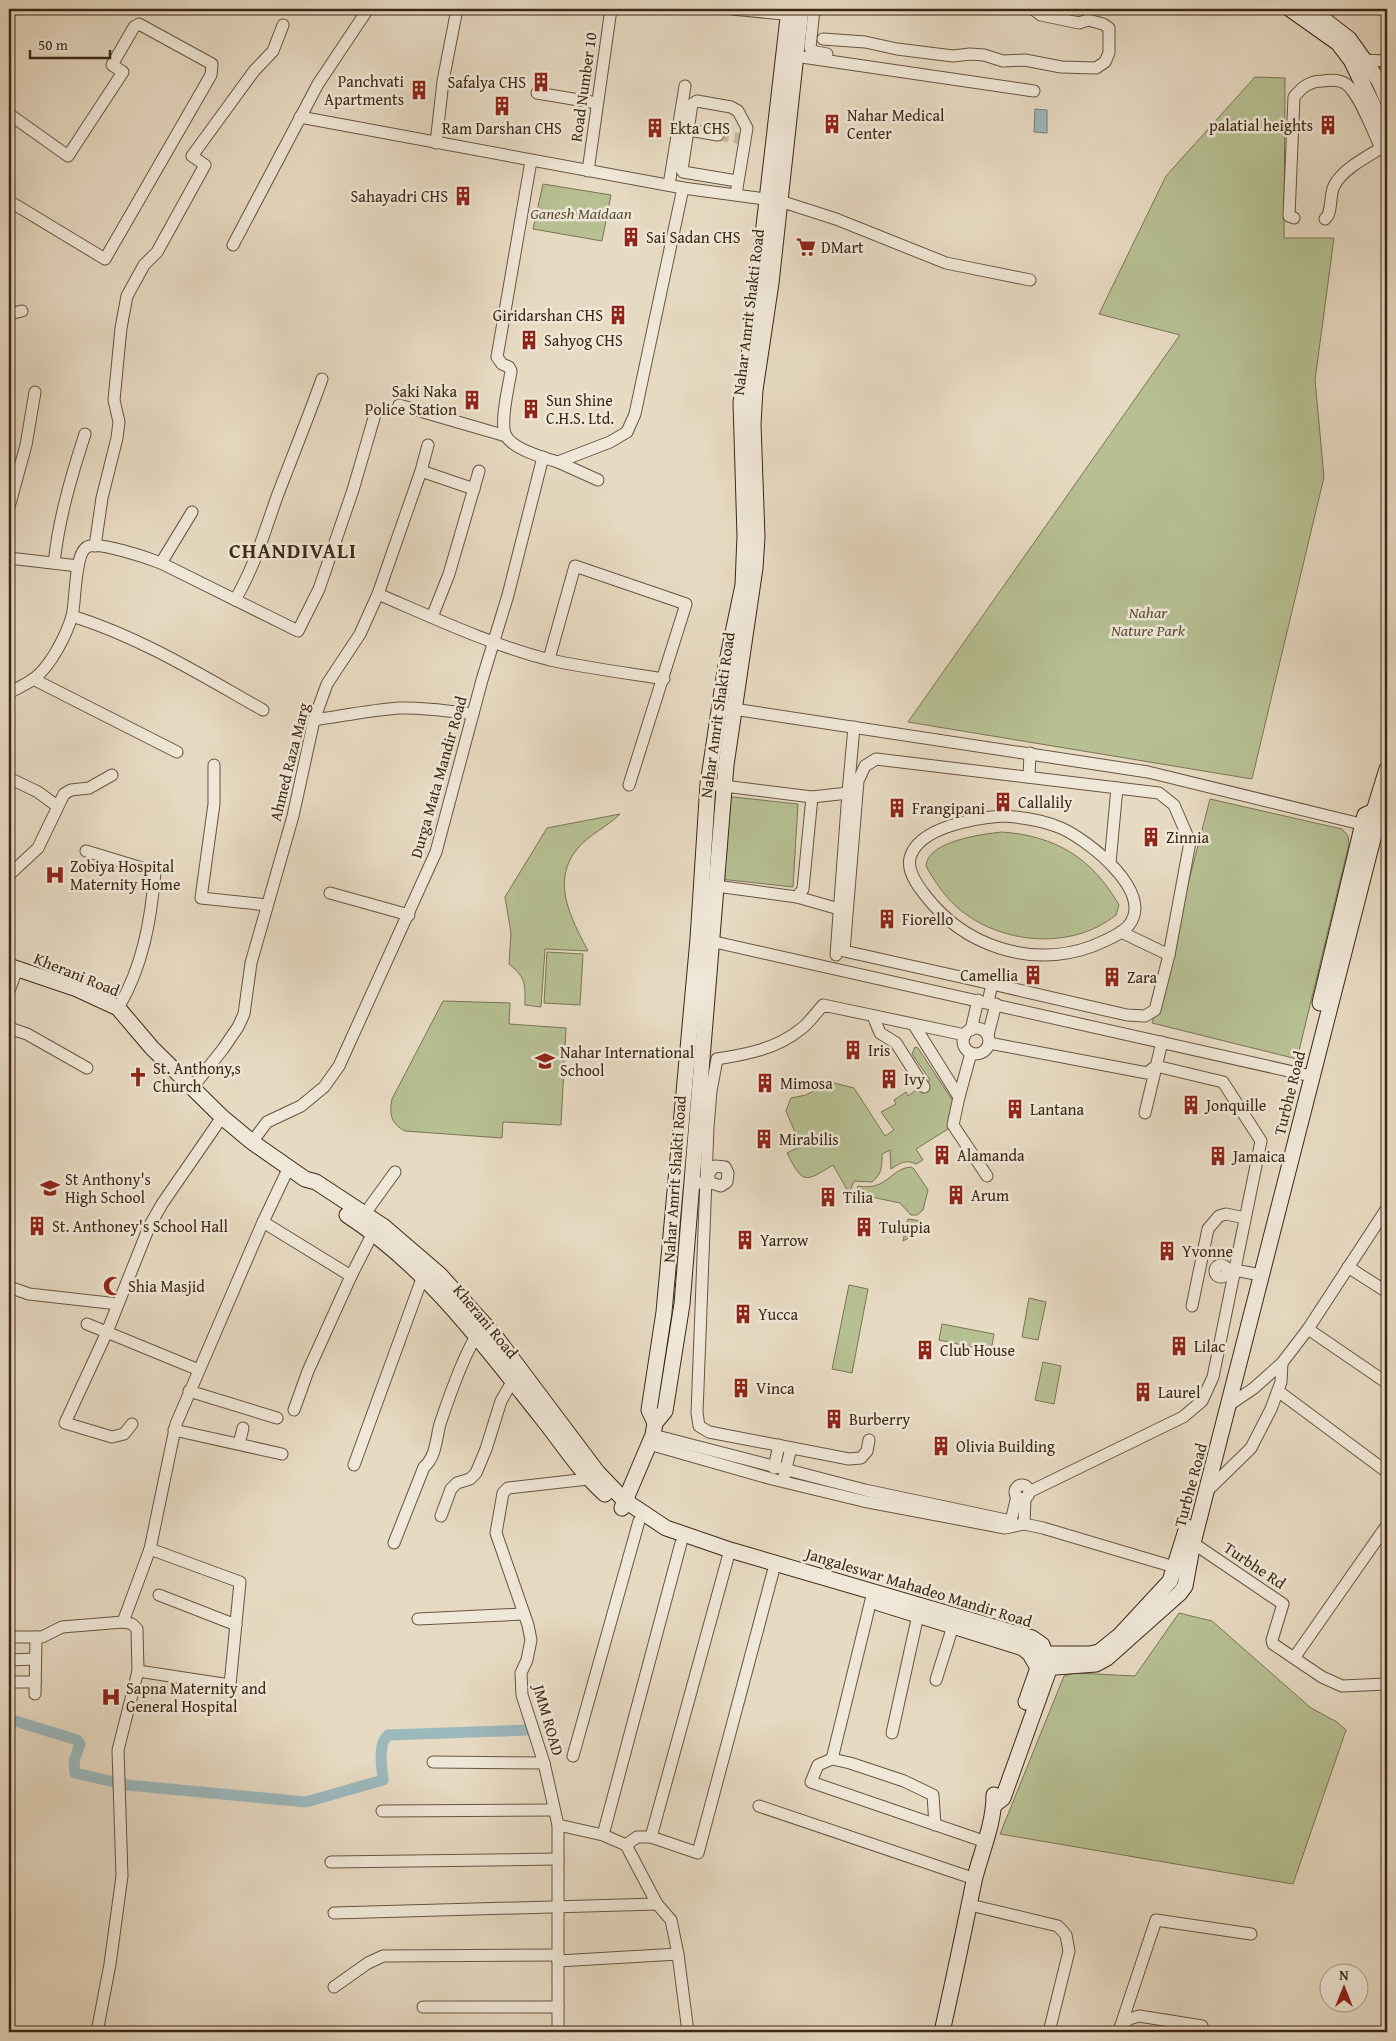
<svg xmlns="http://www.w3.org/2000/svg" width="1396" height="2041" font-family="'Gentium Book Plus',serif">
<style>
.green{fill:#b6c093;stroke:#7a7454}
.water{fill:#9bb8bd;stroke:#757e7a}
.lines{fill:none;stroke-linecap:round;stroke-linejoin:round}
.canal{stroke:#9bb8bd;stroke-width:11}
.street-tunnel{stroke:#c5b69f;stroke-width:11;stroke-dasharray:11 5.5;stroke-linecap:butt}
.street-casing{stroke:#685440;stroke-width:13}
.secondary-casing{stroke:#3d2715;stroke-width:17}
.street{stroke:#efe7d7;stroke-width:11}
.secondary{stroke:#efe7d7;stroke-width:15}
.labels{text-anchor:middle;dominant-baseline:central;stroke-width:5;stroke-linejoin:round;paint-order:stroke}
.poi-label{font-size:16px;fill:#3d2715;stroke:#efe7d7;text-anchor:start}
.street-label{font-size:16px;fill:#3d2715;stroke:#efe7d7}
.park-label{font-size:16px;font-style:italic;fill:#5b4d34;stroke:#efe7d7}
.district-label{font-size:21px;font-weight:bold;letter-spacing:1px;fill:#3d2715;stroke:#efe7d7}
</style>
<rect width="100%" height="100%" fill="#e7dac2"/>
<filter id="stains"><feTurbulence type="fractalNoise" baseFrequency=".004" numOctaves="4"/><feColorMatrix values="0 0 0 0 .2 0 0 0 0 .09 0 0 0 0 .02 0 0 0 .5 -.17"/></filter>
<radialGradient id="worn" r=".72"><stop offset=".6" stop-color="#630" stop-opacity="0"/><stop offset="1" stop-color="#630" stop-opacity=".3"/></radialGradient>
<g class="green">
<path d="M1255 77 1285 78 1284 238H1334L1315 380 1324 477 1252 779 908 722 1180 335 1099 314 1166 176Z"/>
<path d="M543 184 611 195 602 241 533 229Z"/>
<path d="M724 796 798 804 793 887 720 879Z"/>
<path d="M1210 799 1342 829 1348 836 1349 844 1297 1059 1152 1023Z"/>
<path d="M620 814C607 827 590 834 578 848 550 881 571 918 588 951L545 949 541 1007 525 1005C525 983 526 978 509 964L511 933 505 897 547 828Z"/>
<path d="M1002 832C1056 836 1092 858 1119 905L1116 915C1071 951 1001 944 959 909 945 897 935 882 926 866 927 841 983 834 1002 832Z"/>
<path d="M547 952 583 954 580 1005 544 1003Z"/>
<path d="M443 1001 510 1003 509 1024 566 1028 561 1125 503 1122 502 1138 405 1131C391 1124 389 1114 392 1099Z"/>
<path d="M915 1047 918 1048 953 1101 948 1129 916 1149 923 1160 916 1164C906 1159 900 1163 891 1169L890 1150 882 1154C882 1166 882 1174 872 1182L854 1181 849 1193 833 1165C804 1183 803 1184 787 1153L801 1146 786 1111 791 1098 806 1095 830 1082 854 1088 885 1136 894 1130 881 1112 896 1104 894 1100 906 1092 908 1096 930 1080 912 1054Z"/>
<path d="M911 1167 914 1169 928 1190 923 1210 917 1215H911L900 1203 862 1195 857 1189 858 1186C888 1191 889 1169 911 1167Z"/>
<path d="M908 1219 921 1221 916 1234 903 1241Z"/>
<path d="M849 1285 868 1289 852 1373 832 1369Z"/>
<path d="M1029 1298 1046 1302 1038 1340 1022 1337Z"/>
<path d="M942 1324 994 1334 991 1351 939 1340Z"/>
<path d="M1043 1362 1061 1366 1054 1404 1035 1400Z"/>
<path d="M1179 1613 1212 1621 1311 1708 1337 1722 1346 1730 1293 1884 1000 1834 1064 1676 1075 1673 1135 1676Z"/>
</g>
<path class="water" d="M1035 109 1047 110V133L1034 132Z"/>
<g class="lines">
<path class="canal" d="M9 1719 77 1740 80 1744 74 1761 75 1773 127 1785 306 1802 383 1780C382 1766 377 1746 388 1735L528 1730"/>
<path class="street-tunnel" d="M718 135 743 139"/>
<defs>
<g id="street">
<path d="M732 9 794 15"/>
<path d="M814 9 810 48 812 51 827 54"/>
<path d="M823 39 865 42 897 49 953 56 970 54 984 55 1003 61 1025 60 1061 67 1096 68 1105 62 1109 53V28L1103 24 1088 20 1079 23 1041 15 1033 9"/>
<path d="M788 55 1034 91"/>
<path d="M1359 60 1387 61"/>
<path d="M537 93 597 103"/>
<path d="M9 114 68 156 123 72 112 65 134 27 139 24 212 64 211 75 105 259 9 201"/>
<path d="M300 117 683 188 780 201 836 219 946 263 1030 280"/>
<path d="M683 129 718 135"/>
<path d="M436 143 443 81 457 9"/>
<path d="M531 161 497 357 502 364 509 367 511 371C509 386 499 423 506 436 513 449 544 458 558 462L610 442 627 432 635 414 683 188"/>
<path d="M588 171 611 9"/>
<path d="M669 185 685 86"/>
<path d="M736 194 747 128 738 111 731 107 697 101 692 104 682 170 683 172 737 181"/>
<path d="M1294 218 1289 216 1294 97C1302 87 1310 81 1323 81 1330 80 1339 79 1346 84 1359 93 1373 132 1381 148"/>
<path d="M1325 219C1333 212 1329 196 1334 186 1343 168 1369 156 1386 145"/>
<path d="M233 245 318 84 368 9"/>
<path d="M9 314 22 311"/>
<path d="M399 405 506 436"/>
<path d="M558 462 598 480"/>
<path d="M421 471 474 489"/>
<path d="M9 507 26 445 35 392"/>
<path d="M95 546 102 498 117 438 119 422 114 400 121 328 127 296 144 265 157 252 205 165 192 156 254 71 273 51 283 25"/>
<path d="M9 558 78 566"/>
<path d="M54 563C59 518 71 477 85 434"/>
<path d="M161 563 192 512"/>
<path d="M378 594C434 618 491 645 550 660 588 668 626 673 664 679"/>
<path d="M235 600C255 566 265 530 278 494 293 455 308 418 322 379"/>
<path d="M72 616C140 637 201 675 263 710"/>
<path d="M432 617 449 574 479 471"/>
<path d="M549 659 575 566 686 604 629 785"/>
<path d="M33 679 177 752"/>
<path d="M9 693C17 688 27 684 35 678 51 665 66 636 72 616 76 602 74 554 87 547 99 541 148 558 161 563L298 631 319 589 353 490 376 411"/>
<path d="M727 708 1148 772 1369 826"/>
<path d="M314 720C342 716 371 710 399 708 424 707 449 711 473 714"/>
<path d="M214 765V804L201 898 267 905"/>
<path d="M1029 777 1030 753"/>
<path d="M9 778 38 792 57 806"/>
<path d="M708 784 812 797 848 793 854 727"/>
<path d="M1002 816C1022 817 1042 820 1061 828 1088 840 1155 892 1129 925 1121 935 1104 941 1093 946 1031 969 964 946 925 895 917 885 907 871 910 858 918 827 976 818 1002 816Z"/>
<path d="M86 851 155 872C151 919 143 967 118 1008"/>
<path d="M1110 863 1117 788"/>
<path d="M9 875 38 848 64 794 71 790 89 788 112 775"/>
<path d="M709 885 797 897 839 909"/>
<path d="M330 893 409 915"/>
<path d="M797 897 803 889 812 797"/>
<path d="M1121 932 1169 955"/>
<path d="M706 940 1311 1076"/>
<path d="M836 955 848 793"/>
<path d="M9 991 17 969"/>
<path d="M988 1002 992 984 1127 1015 1145 1016 1155 1010 1169 955 1190 842 1174 805 1159 793 876 759 865 766 858 781 844 951 992 984"/>
<path d="M873 1016 880 1033 896 1043 924 1087"/>
<path d="M914 1025 959 1097"/>
<path d="M9 1028 27 1034 87 1068"/>
<circle cx="976" cy="1041" r="13"/>
<path d="M971 1030 978 1000"/>
<path d="M988 1035 996 1004"/>
<path d="M989 1043 1147 1073 1156 1066 1223 1082 1261 1141 1213 1377 1202 1401 1183 1417 1029 1492"/>
<path d="M971 1053 959 1097 953 1125 987 1176"/>
<path d="M192 1088 223 1049 238 1027 244 1014 251 963 293 816 314 720 327 684 360 634 378 594 421 471 428 445"/>
<path d="M1145 1113 1162 1042"/>
<path d="M252 1142 267 1122 301 1106 324 1087 339 1066 436 852 482 680 508 595 543 457"/>
<path d="M700 1183H711L721 1186 727 1182 728 1173 725 1167 715 1166 709 1173V1179"/>
<path d="M361 1219 395 1172"/>
<path d="M263 1222 351 1276"/>
<circle cx="1221" cy="1271" r="6"/>
<path d="M1348 1267 1387 1292"/>
<path d="M1229 1269 1261 1275"/>
<path d="M9 1287 29 1294 118 1304"/>
<path d="M1192 1306 1208 1229 1219 1216 1226 1214 1245 1218"/>
<path d="M87 1324 199 1370"/>
<path d="M1308 1329 1387 1383"/>
<path d="M189 1391 277 1418"/>
<path d="M1278 1391 1387 1472"/>
<path d="M1229 1405 1254 1388 1282 1363 1308 1329 1387 1208"/>
<path d="M294 1410 308 1371 351 1276 376 1227"/>
<path d="M132 1424 124 1434 112 1437 65 1423 107 1332 149 1227 162 1204 222 1117"/>
<path d="M174 1430 282 1454"/>
<path d="M653 1435 865 1490 1011 1521 1015 1525"/>
<path d="M869 1440 867 1451 861 1458 849 1459 709 1432 699 1426 697 1413 708 1127 711 1091 717 1059C748 1054 776 1049 801 1029 809 1023 816 1013 823 1005L965 1035"/>
<path d="M239 1444 243 1428"/>
<path d="M649 1444 772 1479 863 1501 1005 1528 1024 1524 1043 1528 1181 1569"/>
<path d="M354 1465 423 1276"/>
<path d="M774 1468 779 1445"/>
<path d="M784 1477 791 1448"/>
<circle cx="1022" cy="1492" r="7"/>
<path d="M1206 1492 1251 1448 1271 1409 1281 1382 1282 1363"/>
<path d="M441 1516 451 1489 457 1483 470 1479 476 1473 486 1449 501 1401 516 1375"/>
<path d="M1011 1521 1017 1496"/>
<path d="M1024 1524 1025 1498"/>
<path d="M394 1543 424 1467C436 1457 436 1439 440 1424 448 1400 465 1351 479 1332"/>
<path d="M1193 1543 1283 1604 1272 1640 1273 1644 1322 1677 1342 1686 1387 1684"/>
<path d="M159 1595 236 1625"/>
<path d="M418 1619 523 1614"/>
<path d="M9 1637H42L62 1627 123 1622"/>
<path d="M1294 1658 1387 1525"/>
<path d="M9 1660 35 1659"/>
<path d="M138 1671 230 1685 240 1582 150 1549"/>
<path d="M936 1680 953 1626"/>
<path d="M9 1682H35"/>
<path d="M35 1694 36 1637"/>
<path d="M892 1733 918 1615"/>
<path d="M573 1756 639 1521"/>
<path d="M832 1759 871 1600"/>
<path d="M433 1762 544 1763"/>
<path d="M759 1806 975 1879"/>
<path d="M382 1811 554 1810"/>
<path d="M558 1825 603 1835 626 1845 657 1904 671 1920 678 1954 688 2032"/>
<path d="M935 1825 933 1795 904 1781 850 1763 832 1759 818 1765 811 1782 986 1842"/>
<path d="M603 1835 681 1543"/>
<path d="M651 1837 698 1853 773 1572"/>
<path d="M626 1845 637 1837H651L730 1550"/>
<path d="M331 1862 558 1859"/>
<path d="M970 1905 1058 1926 1066 1935 1069 1951 1049 2032"/>
<path d="M334 1913 657 1904"/>
<path d="M558 1961 678 1954"/>
<path d="M334 1987 368 1963 383 1956 558 1955"/>
<path d="M423 2007H558"/>
<path d="M1121 2025 1156 1920 1251 1934"/>
<path d="M1120 2027 1129 2019 1139 2016 1202 2026"/>
<path d="M97 2032 110 1964 122 1876 118 1750 138 1671 137 1629 132 1624 123 1622 150 1549 176 1424 263 1222 289 1167"/>
<path d="M558 2032V1825L544 1763 522 1695 521 1673 527 1660 531 1640 528 1625 496 1533 503 1493 508 1488 588 1479 595 1475"/>
</g>
<g id="secondary">
<path d="M1290 9 1338 43 1351 60 1387 134"/>
<path d="M1310 9 1349 39 1379 81 1387 99"/>
<path d="M9 966 77 989 118 1008 152 1048 222 1117 252 1142 305 1179 316 1182 383 1226 440 1275 495 1336 598 1473 624 1500 666 1528 730 1550 1018 1634 1032 1638 1042 1645 1050 1667 1003 1798 994 1805"/>
<path d="M1320 1003 1365 815 1374 811"/>
<path d="M347 1215C427 1267 483 1344 542 1418 563 1444 580 1472 605 1494"/>
<path d="M655 1423 649 1410 664 1312 698 939 708 784 725 671 743 585 745 536 741 402 748 365 789 9"/>
<path d="M622 1508 653 1435 655 1423 665 1411 682 1304 726 765 755 568 757 537 753 424 755 390 771 283 801 9"/>
<path d="M879 1603 1023 1648 1030 1654 1038 1668 1026 1702"/>
<path d="M1037 1654H1090L1099 1652 1120 1635 1170 1581 1187 1527"/>
<path d="M1042 1668 1096 1664 1107 1658 1180 1593 1185 1586 1193 1543 1376 827 1377 818 1374 811 1387 769"/>
<path d="M942 2032C953 1982 964 1931 974 1881 981 1852 994 1825 994 1795"/>
</g>
</defs>
<use href="#street" class="street-casing"/>
<use href="#secondary" class="secondary-casing"/>
<use href="#street" class="street"/>
<use href="#secondary" class="secondary"/>
</g>
<defs>
<symbol id="building-bare" viewBox="-9 -9 18 18"><path d="M-4-6H4V6H1V3H-1V6H-4ZM-2.5-4.3h1.7v1.8h-1.7ZM.8-4.3h1.7v1.8H.8ZM-2.5-1h1.7V.8h-1.7ZM.8-1h1.7V.8H.8Z" fill="#8f2418" stroke="#efe7d7" stroke-width="2.5" paint-order="stroke"/></symbol>
<symbol id="supermarket-bare" viewBox="-9 -9 18 18"><path d="M-6-5.5h2.5l.6 2H6L4.5 2H-2.5L-4.4-4H-6ZM-1.5 3.2a1.3 1.3 0 1 0 .1 0ZM3 3.2a1.3 1.3 0 1 0 .1 0Z" fill="#8f2418" stroke="#efe7d7" stroke-width="2.5" paint-order="stroke"/></symbol>
<symbol id="hospital-bare" viewBox="-9 -9 18 18"><path d="M-5-5h3v3.5h4V-5h3V5h-3V1.5h-4V5h-3Z" fill="#8f2418" stroke="#efe7d7" stroke-width="2.5" paint-order="stroke"/></symbol>
<symbol id="school-bare" viewBox="-9 -9 18 18"><path d="M0-5L7-2L0 1L-7-2ZM-4 1L0 2.5L4 1V4Q0 6-4 4Z" fill="#8f2418" stroke="#efe7d7" stroke-width="2.5" paint-order="stroke"/></symbol>
<symbol id="church-bare" viewBox="-9 -9 18 18"><path d="M-1.2-6h2.4v3.5h3.3v2.4h-3.3V6h-2.4V-.1h-3.3v-2.4h3.3Z" fill="#8f2418" stroke="#efe7d7" stroke-width="2.5" paint-order="stroke"/></symbol>
<symbol id="mosque-bare" viewBox="-9 -9 18 18"><path d="M3.5-4.9A6 6 0 1 0 3.5 4.9A5 5 0 1 1 3.5-4.9Z" fill="#8f2418" stroke="#efe7d7" stroke-width="2.5" paint-order="stroke"/></symbol>
</defs>
<g fill-rule="evenodd">
<use href="#building-bare" x="527" y="68" width="28" height="28"/>
<use href="#building-bare" x="405" y="76" width="28" height="28"/>
<use href="#building-bare" x="488" y="92" width="28" height="28"/>
<use href="#building-bare" x="818" y="110" width="28" height="28"/>
<use href="#building-bare" x="1314" y="111" width="28" height="28"/>
<use href="#building-bare" x="641" y="114" width="28" height="28"/>
<use href="#building-bare" x="449" y="182" width="28" height="28"/>
<use href="#building-bare" x="617" y="223" width="28" height="28"/>
<use href="#supermarket-bare" x="792" y="233" width="28" height="28"/>
<use href="#building-bare" x="604" y="301" width="28" height="28"/>
<use href="#building-bare" x="515" y="326" width="28" height="28"/>
<use href="#building-bare" x="458" y="386" width="28" height="28"/>
<use href="#building-bare" x="517" y="395" width="28" height="28"/>
<use href="#building-bare" x="989" y="788" width="28" height="28"/>
<use href="#building-bare" x="883" y="794" width="28" height="28"/>
<use href="#building-bare" x="1137" y="823" width="28" height="28"/>
<use href="#hospital-bare" x="41" y="861" width="28" height="28"/>
<use href="#building-bare" x="873" y="905" width="28" height="28"/>
<use href="#building-bare" x="1019" y="961" width="28" height="28"/>
<use href="#building-bare" x="1098" y="963" width="28" height="28"/>
<use href="#building-bare" x="839" y="1036" width="28" height="28"/>
<use href="#school-bare" x="531" y="1047" width="28" height="28"/>
<use href="#church-bare" x="124" y="1063" width="28" height="28"/>
<use href="#building-bare" x="875" y="1065" width="28" height="28"/>
<use href="#building-bare" x="751" y="1069" width="28" height="28"/>
<use href="#building-bare" x="1177" y="1091" width="28" height="28"/>
<use href="#building-bare" x="1001" y="1095" width="28" height="28"/>
<use href="#building-bare" x="750" y="1125" width="28" height="28"/>
<use href="#building-bare" x="928" y="1141" width="28" height="28"/>
<use href="#building-bare" x="1204" y="1142" width="28" height="28"/>
<use href="#school-bare" x="36" y="1174" width="28" height="28"/>
<use href="#building-bare" x="942" y="1181" width="28" height="28"/>
<use href="#building-bare" x="814" y="1183" width="28" height="28"/>
<use href="#building-bare" x="23" y="1212" width="28" height="28"/>
<use href="#building-bare" x="850" y="1213" width="28" height="28"/>
<use href="#building-bare" x="731" y="1226" width="28" height="28"/>
<use href="#building-bare" x="1153" y="1237" width="28" height="28"/>
<use href="#mosque-bare" x="99" y="1272" width="28" height="28"/>
<use href="#building-bare" x="729" y="1300" width="28" height="28"/>
<use href="#building-bare" x="1165" y="1332" width="28" height="28"/>
<use href="#building-bare" x="911" y="1336" width="28" height="28"/>
<use href="#building-bare" x="727" y="1374" width="28" height="28"/>
<use href="#building-bare" x="1129" y="1378" width="28" height="28"/>
<use href="#building-bare" x="820" y="1405" width="28" height="28"/>
<use href="#building-bare" x="927" y="1432" width="28" height="28"/>
<use href="#hospital-bare" x="97" y="1683" width="28" height="28"/>
</g>
<g class="labels">
<g class="poi-label">
<text x="404" y="81" text-anchor="end">Panchvati<tspan x="404" dy="18">Apartments</tspan></text>
<text x="526" y="82" text-anchor="end">Safalya CHS</text>
<text x="847" y="115">Nahar Medical<tspan x="847" dy="18">Center</tspan></text>
<text x="1313" y="125" text-anchor="end">palatial heights</text>
<text x="502" y="128" text-anchor="middle">Ram Darshan CHS</text>
<text x="670" y="128">Ekta CHS</text>
<text x="448" y="196" text-anchor="end">Sahayadri CHS</text>
<text x="646" y="237">Sai Sadan CHS</text>
<text x="821" y="247">DMart</text>
<text x="603" y="315" text-anchor="end">Giridarshan CHS</text>
<text x="544" y="340">Sahyog CHS</text>
<text x="457" y="391" text-anchor="end">Saki Naka<tspan x="457" dy="18">Police Station</tspan></text>
<text x="546" y="400">Sun Shine<tspan x="546" dy="18">C.H.S. Ltd.</tspan></text>
<text x="1018" y="802">Callalily</text>
<text x="912" y="808">Frangipani</text>
<text x="1166" y="837">Zinnia</text>
<text x="70" y="866">Zobiya Hospital<tspan x="70" dy="18">Maternity Home</tspan></text>
<text x="902" y="919">Fiorello</text>
<text x="1018" y="975" text-anchor="end">Camellia</text>
<text x="1127" y="977">Zara</text>
<text x="868" y="1050">Iris</text>
<text x="560" y="1052">Nahar International<tspan x="560" dy="18">School</tspan></text>
<text x="153" y="1068">St. Anthony,s<tspan x="153" dy="18">Church</tspan></text>
<text x="904" y="1079">Ivy</text>
<text x="780" y="1083">Mimosa</text>
<text x="1206" y="1105">Jonquille</text>
<text x="1030" y="1109">Lantana</text>
<text x="779" y="1139">Mirabilis</text>
<text x="957" y="1155">Alamanda</text>
<text x="1233" y="1156">Jamaica</text>
<text x="65" y="1179">St Anthony's<tspan x="65" dy="18">High School</tspan></text>
<text x="971" y="1195">Arum</text>
<text x="843" y="1197">Tilia</text>
<text x="52" y="1226">St. Anthoney's School Hall</text>
<text x="879" y="1227">Tulupia</text>
<text x="760" y="1240">Yarrow</text>
<text x="1182" y="1251">Yvonne</text>
<text x="128" y="1286">Shia Masjid</text>
<text x="758" y="1314">Yucca</text>
<text x="1194" y="1346">Lilac</text>
<text x="940" y="1350">Club House</text>
<text x="756" y="1388">Vinca</text>
<text x="1158" y="1392">Laurel</text>
<text x="849" y="1419">Burberry</text>
<text x="956" y="1446">Olivia Building</text>
<text x="126" y="1688">Sapna Maternity and<tspan x="126" dy="18">General Hospital</tspan></text>
</g>
<g class="street-label">
<text transform="translate(583 87) rotate(-82)">Road Number 10</text>
<text transform="translate(748 312) rotate(-83)">Nahar Amrit Shakti Road</text>
<text transform="translate(717 715) rotate(-82)">Nahar Amrit Shakti Road</text>
<text transform="translate(289 762) rotate(-76)">Ahmed Raza Marg</text>
<text transform="translate(438 777) rotate(-74)">Durga Mata Mandir Road</text>
<text transform="translate(77 974) rotate(22)">Kherani Road</text>
<text transform="translate(1289 1093) rotate(-76)">Turbhe Road</text>
<text transform="translate(674 1179) rotate(-86)">Nahar Amrit Shakti Road</text>
<text transform="translate(486 1321) rotate(50)">Kherani Road</text>
<text transform="translate(1190 1485) rotate(-75)">Turbhe Road</text>
<text transform="translate(1255 1565) rotate(34)">Turbhe Rd</text>
<text transform="translate(919 1587) rotate(17)">Jangaleswar Mahadeo Mandir Road</text>
<text transform="translate(549 1720) rotate(74)">JMM ROAD</text>
</g>
<g class="park-label">
<text x="581" y="213">Ganesh Maidaan</text>
<text x="1148" y="612">Nahar<tspan x="1148" dy="18">Nature Park</tspan></text>
</g>
<g class="district-label">
<text x="293" y="550">CHANDIVALI</text>
</g>
</g>
<rect width="1396" height="2041" fill="none" stroke="#e7dac2" stroke-width="30"/>
<rect x="10" y="10" width="1376" height="2021" fill="none" stroke="#3d2715" stroke-width="2.5"/>
<rect x="15" y="15" width="1366" height="2011" fill="none" stroke="#3d2715"/>
<g transform="translate(1344 1988)"><circle r="24" fill="#efe7d7" stroke="#a89a89"/>
<path d="M0-4L9 19L0 12L-9 19Z" fill="#8f2418"/>
<text y="-8" font-size="14" font-weight="bold" text-anchor="middle" fill="#3d2715">N</text>
</g>
<path d="M30 50v8h80v-8" fill="none" stroke="#3d2715" stroke-width="2.5"/>
<text x="38" y="50" font-size="15" fill="#3d2715" stroke="#efe7d7" stroke-width="4" paint-order="stroke">50 m</text>
<rect width="100%" height="100%" filter="url(#stains)"/>
<rect width="100%" height="100%" fill="url(#worn)"/>
</svg>
